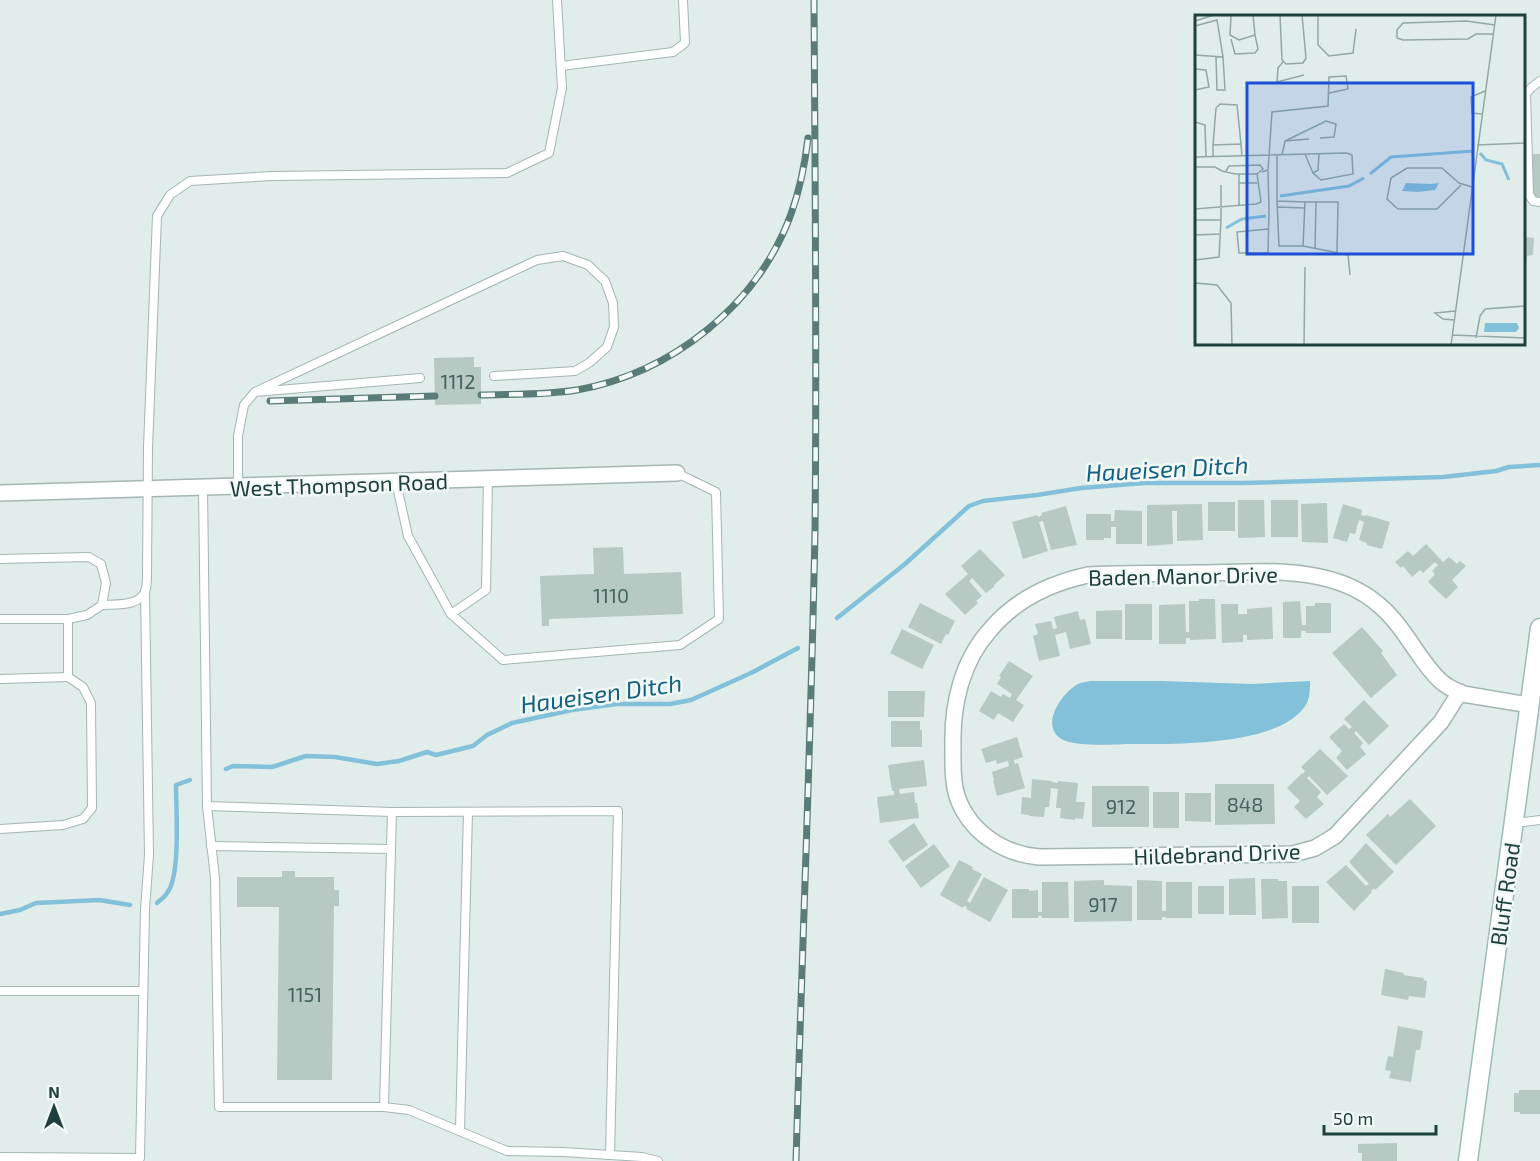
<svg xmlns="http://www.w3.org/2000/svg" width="1540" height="1161" font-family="'Exo 2',sans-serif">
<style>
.water{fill:#83c0d9}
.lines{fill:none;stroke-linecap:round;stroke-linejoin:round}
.stream{stroke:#83c0d9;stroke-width:4.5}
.building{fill:#b6c9c3}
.service-casing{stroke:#a3b6b2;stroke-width:10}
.minor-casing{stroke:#a3b6b2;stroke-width:18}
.secondary-casing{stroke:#9ebbb4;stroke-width:21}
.service{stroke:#fff;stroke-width:8}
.minor{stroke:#fff;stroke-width:15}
.secondary{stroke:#fff;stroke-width:18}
.rail-casing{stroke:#5a7c78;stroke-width:7}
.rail{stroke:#f2f9f7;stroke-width:4.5;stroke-dasharray:14;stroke-linecap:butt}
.labels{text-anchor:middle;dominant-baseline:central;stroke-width:5;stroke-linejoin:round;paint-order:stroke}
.number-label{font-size:20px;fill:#45625e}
.street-label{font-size:22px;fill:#1f403c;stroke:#f2f9f7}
.water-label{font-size:24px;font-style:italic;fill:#126184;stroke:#f2f9f7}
.inset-river{fill:none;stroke:#83c0d9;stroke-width:3}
.inset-road{fill:none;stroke:#93a8a4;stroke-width:1.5}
.view{fill:#1d4ed8;fill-opacity:0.15;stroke:#1d4ed8;stroke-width:3}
.inset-edge{fill:none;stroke:#1f403c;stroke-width:3}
</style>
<rect width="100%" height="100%" fill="#e1edea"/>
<path class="water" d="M1091 681H1162L1251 684 1310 681C1310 689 1310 696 1307 703 1284 746 1176 744 1134 744 1116 744 1083 747 1066 741 1037 730 1060 694 1078 684 1082 682 1087 682 1091 681Z"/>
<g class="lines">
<g class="stream">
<path d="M837 618 905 564 969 506 983 501 1037 495 1081 488 1145 483H1243L1443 477 1496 471 1509 467 1540 465"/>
<path d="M226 769 233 766 272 767 306 756 335 757 377 764 399 761 427 752 436 755 473 746 487 735 512 723 572 710 617 704H670L691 700 751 673 798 648"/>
<path d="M157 903C160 900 165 897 167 893 181 876 176 809 176 785L190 780"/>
<path d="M0 914 20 910 36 903 99 900 130 905"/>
</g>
</g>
<g class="building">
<rect x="1533" y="154" width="7" height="43"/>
<path d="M1524 237 1534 238 1533 255 1527 256 1526 267 1524 266Z"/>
<path d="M474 357V367H481V404L435 405 434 358Z"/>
<path d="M1238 500H1264L1265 537 1238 538Z"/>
<rect x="1271" y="500" width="27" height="37"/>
<rect x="1208" y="502" width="27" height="29"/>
<path d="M1327 503 1328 543 1302 542 1301 504Z"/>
<path d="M1202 504 1203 540 1177 541V511H1172L1173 544 1147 546V505Z"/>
<path d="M1343 504 1362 510 1361 515 1365 516 1366 515 1390 522 1382 549 1367 545V543L1359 540 1364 522 1359 520 1355 534 1350 533 1347 542 1333 538Z"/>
<path d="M1066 506 1077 545 1051 550 1043 521 1039 522 1048 551 1023 559 1012 522 1037 515 1038 517 1042 515 1041 513Z"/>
<path d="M1115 510 1142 511V544H1116V527H1111V538H1104V540H1086V514H1111V521H1114Z"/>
<path d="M1426 544 1443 562 1449 557 1457 564 1460 561 1466 566 1452 580 1458 587 1446 599 1428 582 1435 574 1432 571 1438 565 1435 562 1423 573 1420 570 1412 577 1403 566 1401 568 1395 562 1408 551 1413 556Z"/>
<path d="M623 547 624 574 681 572 683 614 549 619V626H542L540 576 594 574 593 548Z"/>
<path d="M980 549 1005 575 994 585V587L986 593 972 578 969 581 982 596 976 601 978 603 965 615 945 594 968 574 961 566Z"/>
<path d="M1199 599H1215L1216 639 1190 640V638H1186V644H1159V605L1185 604 1186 632H1189V601H1199Z"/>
<path d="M1300 601 1302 625H1306V606H1315V603H1331V633H1306V631H1301V638H1283V602Z"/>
<path d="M920 603 955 621 948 635 946 634 941 644 908 627Z"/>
<rect x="1125" y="604" width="27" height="36"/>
<path d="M1221 604H1238V614H1247V609L1272 607 1273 639 1247 640V635H1243V642L1222 643Z"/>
<path d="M1122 610V639H1096V611Z"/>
<path d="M1078 611 1080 620 1085 619 1091 644 1070 649 1066 632 1055 635 1060 656 1039 661 1033 636 1038 634 1035 624 1051 621 1053 629 1057 628 1054 617Z"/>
<path d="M1362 627 1383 651 1381 653 1397 675 1371 698 1332 653Z"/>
<path d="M902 629 934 645 922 669 890 653Z"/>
<path d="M1009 661 1033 676 1016 700 1024 705 1013 722 998 713 994 720 979 711 991 691 1001 697 1003 694 1010 698 1012 694 997 684 1001 677 999 676Z"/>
<path d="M888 691H925L924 717H888Z"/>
<path d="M1364 700 1389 726 1369 745 1356 731 1354 733 1363 743 1360 747 1366 754 1347 770 1336 758 1342 751 1329 737 1344 724 1349 729 1352 727 1344 719Z"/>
<path d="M891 721H920V730H922V747H891Z"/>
<path d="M1017 737 1023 757 1014 760 1015 764 1018 763 1025 788 997 796 993 781H994L992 772 1009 766 1008 761 997 764 996 760 986 763 981 749Z"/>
<path d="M1320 749 1348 776 1327 795 1309 776 1307 778 1321 792 1317 797 1324 804 1306 819 1294 807 1300 801 1287 788 1302 773 1303 774 1305 771 1301 767Z"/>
<path d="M924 760 927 786 899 789 900 794 914 792 915 803H917L919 818 880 823 877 797 894 795V791H892L888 765Z"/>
<path d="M1032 779 1052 781V782L1058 783V781L1078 783 1076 802H1085L1083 819 1075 818V820L1060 818 1061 808H1056L1058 789 1051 788 1049 807H1045L1044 817 1029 816V815L1021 814 1022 797 1031 798Z"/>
<path d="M1215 784H1274L1275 824 1215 825Z"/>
<rect x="1092" y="786" width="57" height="41"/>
<rect x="1153" y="792" width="26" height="36"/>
<path d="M1185 793H1211V822L1185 821Z"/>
<path d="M1410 799 1436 826 1396 865 1366 835 1388 814 1390 817Z"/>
<path d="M914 823 928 845 903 862 888 841Z"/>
<path d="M1366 843 1394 872 1375 890 1374 888 1371 891 1372 892 1354 911 1326 882 1346 865 1366 886 1369 884 1349 862Z"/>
<path d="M934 844 950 866 921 888 905 866Z"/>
<path d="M959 860 973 867 972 869 982 874 967 901 970 903 984 877 1008 890 990 922 966 909 967 907 964 906 963 908 940 895Z"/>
<path d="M282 871H295V877H334V890H339V906H334L332 1080H277L279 907H237V877H282Z"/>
<path d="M1255 878 1256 915H1229V879Z"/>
<path d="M1261 879H1278V881H1287L1288 918 1262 919Z"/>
<path d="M1104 880V885L1132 886V921L1074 922V881Z"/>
<path d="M1137 880 1162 881V911H1166V882H1192V918H1166V917H1162V920H1137Z"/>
<path d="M1042 882H1068L1069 918H1042V916H1038V918H1012V889H1029V891L1038 890V912H1042Z"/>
<rect x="1198" y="886" width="26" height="28"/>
<rect x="1292" y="886" width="27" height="37"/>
<path d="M1385 969 1404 973 1403 975 1424 978 1423 980 1427 981 1425 998 1409 996 1408 1000 1381 995Z"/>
<path d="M1398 1026 1423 1031 1420 1050H1416L1411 1082 1389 1078 1391 1071 1385 1070 1388 1056 1393 1057Z"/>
<path d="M1519 1090H1540V1114H1520V1112H1514V1093H1519Z"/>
<path d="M1397 1143V1161H1362V1153H1358V1144Z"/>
</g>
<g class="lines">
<defs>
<g id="service">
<path d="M561 66 673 52 685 43 683 0"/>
<path d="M1540 81 1531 88 1526 94 1529 194 1533 201 1540 202"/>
<path d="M255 392 537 260 563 256 588 265 605 281 613 303 614 327 607 347 589 363 575 371 494 376"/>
<path d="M396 482 408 536 451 614 503 660 680 645 719 619 716 492 677 473"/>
<path d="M238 487V436L244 405 255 392 420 378"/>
<path d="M203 488 207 806 215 878 219 1107H384L392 812 207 806"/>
<path d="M0 559 89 557 101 564 106 583 102 605 87 615 68 619H0"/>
<path d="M102 605C117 604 141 607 146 589 147 584 147 578 147 574L148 448 157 216 170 195 190 181 272 176 507 173 549 153 562 88 557 0"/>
<path d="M451 614 486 590 488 479"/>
<path d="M0 679 68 677"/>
<path d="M392 812 618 811 610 1155"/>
<path d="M1515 823 1540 820"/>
<path d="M0 829 63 825 83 819 92 808 91 703 83 687 68 677V619"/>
<path d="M211 846 391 849"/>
<path d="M0 991H143"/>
<path d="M384 1107 409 1110 507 1151 563 1152 642 1157 658 1161"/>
<path d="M460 1131 468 812"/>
<path d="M0 1157 140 1158 145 909 149 855 145 591"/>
</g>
<g id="minor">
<path d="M0 493 677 473"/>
<path d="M1460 692 1441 722 1335 836 1315 848 1293 854 1039 857C1004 854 971 833 958 799 952 782 953 763 953 745 952 704 962 661 990 630 1015 600 1051 583 1088 575 1123 573 1159 574 1194 573 1254 573 1330 562 1379 605 1397 620 1409 641 1422 659 1428 667 1435 677 1443 683 1449 688 1457 691 1463 694L1529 705"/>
</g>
<path id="secondary" d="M1468 1161 1540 628"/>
</defs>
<use href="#service" class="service-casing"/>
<use href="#minor" class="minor-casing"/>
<use href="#secondary" class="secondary-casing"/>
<use href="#service" class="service"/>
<use href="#minor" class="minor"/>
<use href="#secondary" class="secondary"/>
<defs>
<g id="rail">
<path d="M481 395C513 394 546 395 577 390 672 373 758 305 791 214 800 189 805 164 808 138"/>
<path d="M270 401 435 396"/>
<path d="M796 1161C802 951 811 741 815 531 817 354 815 177 814 0"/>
</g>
</defs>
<use href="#rail" class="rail-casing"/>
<use href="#rail" class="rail"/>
</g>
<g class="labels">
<g class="number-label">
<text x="458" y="381">1112</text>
<text x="611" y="595">1110</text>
<text x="1245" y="804">848</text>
<text x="1121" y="806">912</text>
<text x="1103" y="904">917</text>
<text x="305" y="994">1151</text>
</g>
<g class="street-label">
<text transform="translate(339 484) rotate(-2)">West Thompson Road</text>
<text transform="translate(1183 575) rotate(-1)">Baden Manor Drive</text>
<text transform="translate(1217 853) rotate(-2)">Hildebrand Drive</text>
<text transform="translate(1504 894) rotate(-82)">Bluff Road</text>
</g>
<g class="water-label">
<text transform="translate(1167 468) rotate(-3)">Haueisen Ditch</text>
<text transform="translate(601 693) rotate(-8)">Haueisen Ditch</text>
</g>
</g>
<g transform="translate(1195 15)">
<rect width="330" height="330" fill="#e1edea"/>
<path d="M211 168 236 169 244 168 240 175 223 177 207 176ZM290 308H322L324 313 321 317H289Z" fill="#83c0d9"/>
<path class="inset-river" d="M285 138 291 145 307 149 314 165M175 159 196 142 279 136M85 181 154 171 169 163M31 213 47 204 71 201"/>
<path class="inset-road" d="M36 0 35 20 44 25 60 20 58 0M85 0 87 45 91 49 108 48 111 43 107 0M123 0V30L134 41 158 38 161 14M0 6 19 0M0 11 22 5 28 42 0 40M299 19H281L273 24 208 25 202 23V15L208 8 271 6 300 10M36 24 40 39 60 38 63 34 60 20M21 42 22 75H30L28 42M88 47 83 53 82 67 109 60M0 54 11 55 14 72 0 75M287 99 277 98 276 82 290 76M0 107 10 110 11 142M90 126 131 106 141 109 139 122 125 123M18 130 21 93 25 89 42 90 46 129M282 130 330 128M82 140V186L84 231H108L110 187 82 186M87 140 90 126 114 124M18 141V130L46 129 47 141M0 142 152 138 157 140 158 159 126 165 118 158 110 139M0 152H20L27 156 40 159H62L68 154 65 150 34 151 31 156M67 157 73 155 77 97 133 91 134 62 151 61 153 74 134 78M118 158 123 155 124 138M44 159V190M0 167V194L61 189 66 187 62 159M44 168H62M266 170 242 194H203L192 184 196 163 212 153H247L264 168 277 172M110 187H143L142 238M83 192 109 193M0 205H26V170M73 214 42 217 44 238H73L74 194 73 156M0 220 26 219M108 231 153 240 155 260M120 234 121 187M0 245 24 242 26 205M0 268 22 270 36 288 37 330M259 305 248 304 240 298 260 296M258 320 330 323M281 323 285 301 290 294 330 291M109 330 110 252M256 330 301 0"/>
<path class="view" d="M52 68H278V239H52Z"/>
<rect width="330" height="330" class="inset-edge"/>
</g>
<g transform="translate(54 1107)" stroke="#f2f9f7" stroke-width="4.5" paint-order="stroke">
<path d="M0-4.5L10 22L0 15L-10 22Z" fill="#1f403c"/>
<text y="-9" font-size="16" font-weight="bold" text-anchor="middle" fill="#1f403c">N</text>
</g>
<path d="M1324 1125v9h112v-9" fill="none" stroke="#1f403c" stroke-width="3"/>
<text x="1333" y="1125" font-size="18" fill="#1f403c" stroke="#f2f9f7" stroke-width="4.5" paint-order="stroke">50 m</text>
</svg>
